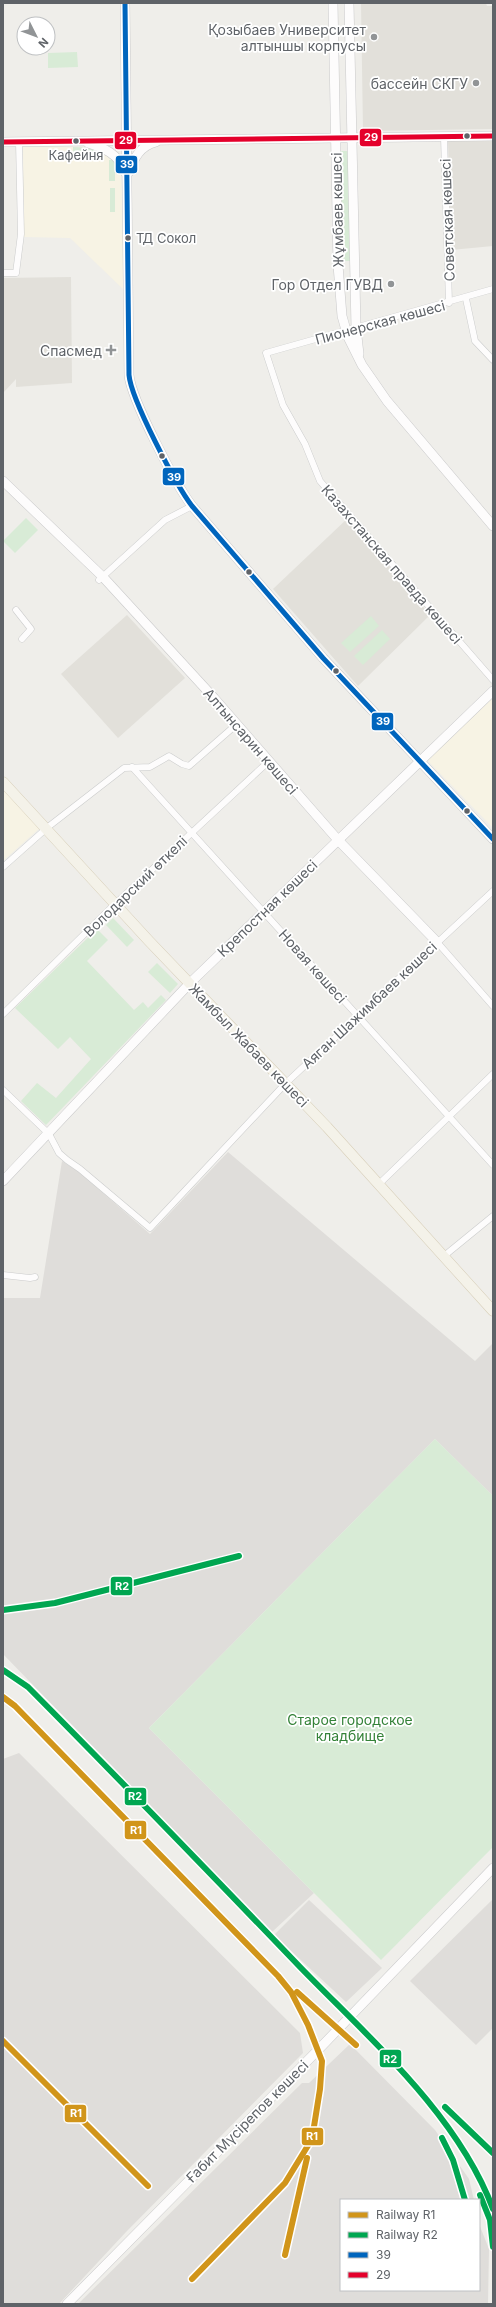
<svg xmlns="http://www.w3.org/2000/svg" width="496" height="2307" font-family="Inter,sans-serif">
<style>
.commercial{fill:#f7f3e4}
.industrial{fill:#dfddda}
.education{fill:#e2e0da}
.green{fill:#d8ebd6}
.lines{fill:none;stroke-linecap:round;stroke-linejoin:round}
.street-casing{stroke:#cbcccc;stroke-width:7}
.secondary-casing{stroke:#cacacb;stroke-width:10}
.primary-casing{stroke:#d7ceb8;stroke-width:11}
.street{stroke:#fdfcfc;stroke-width:6}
.secondary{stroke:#fdfcfc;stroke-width:9}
.primary{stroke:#f4f2e9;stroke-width:10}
.bus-1-casing{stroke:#fff;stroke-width:8}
.bus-2-casing{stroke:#fff;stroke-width:8}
.bus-1{stroke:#0065bd;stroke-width:5}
.bus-2{stroke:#e4002b;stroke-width:5}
.rail-1-casing{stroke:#fff;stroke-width:9}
.rail-2-casing{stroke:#fff;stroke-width:9}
.rail-1{stroke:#d1951a;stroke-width:6}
.rail-2{stroke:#00a651;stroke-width:6}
.poi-dot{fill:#919496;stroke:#fff;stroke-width:1.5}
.bus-dot{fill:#5f6368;stroke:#fff;stroke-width:1.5}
.labels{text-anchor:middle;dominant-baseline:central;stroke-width:3.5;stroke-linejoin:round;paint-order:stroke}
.bus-label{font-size:13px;fill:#5f6368;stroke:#fff}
.poi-label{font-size:14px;fill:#5f6368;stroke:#fff;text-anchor:end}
.street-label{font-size:14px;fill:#5f6368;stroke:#fff}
.park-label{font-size:14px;fill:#348238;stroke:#fff}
.line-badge{stroke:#fff;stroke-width:1.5}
.badge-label{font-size:11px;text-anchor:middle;font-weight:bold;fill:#fff}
</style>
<rect width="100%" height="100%" fill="#efeeea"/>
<g class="commercial">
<path d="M23 146 95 147 112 156 121 169 125 291 70 238 24 237Z"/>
<path d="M493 697V828L427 760Z"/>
<path d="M3 788 40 828 3 861Z"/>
</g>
<g class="industrial">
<path d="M228 1152 475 1361 493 1343V1496L435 1439 149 1728 314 1893 272 1932 3 1654V1298H40L62 1161 79 1172 150 1234Z"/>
<path d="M19 1753 300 2033 303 2053 126 2232 59 2304H3V1759Z"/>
<path d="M493 1899V2028L476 2045 410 1981Z"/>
<path d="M309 1900 382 1968 346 2002 274 1935Z"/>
<path d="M350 2044 435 2130 469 2179 474 2200H341V2290H479V2224L489 2249 488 2304H78L302 2083H309Z"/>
</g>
<g class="education">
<path d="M361 3H486L487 6H493V129L363 131Z"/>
<path d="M448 141H493V246L451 250Z"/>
<path d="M71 277 72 383 16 387V379L3 393V278Z"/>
<path d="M348 518 430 615 358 686 273 589Z"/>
<path d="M127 615 185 678 118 738 61 674Z"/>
</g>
<g class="green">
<path d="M77 52 78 67 48 68V53Z"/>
<path d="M73 147 98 148 105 153H73Z"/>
<path d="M340 151H348L350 261H342Z"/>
<rect x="109" y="160" width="6" height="21"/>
<rect x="110" y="188" width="5" height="24"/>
<path d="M26 518 38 530 15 553 3 541Z"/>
<path d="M371 616 379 626 350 652 341 643Z"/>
<path d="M382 630 390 639 363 665 354 656Z"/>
<path d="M113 918 134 940 127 947 106 925Z"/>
<path d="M97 929 108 940 87 961 134 1010 143 1002 148 1008 161 995 166 1000 46 1125 21 1101 37 1083 56 1098 91 1059 70 1037 58 1049 15 1008Z"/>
<path d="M157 963 178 984 170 993 148 972Z"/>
<path d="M435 1439 493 1496V1847L381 1960 149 1728Z"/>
</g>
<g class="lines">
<defs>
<g id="street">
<path d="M444 137 449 303"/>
<path d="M3 273H16L21 234 19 142"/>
<path d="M493 289 266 353 283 405 305 444 320 481 493 680"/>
<path d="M466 299 475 341 493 360"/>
<path d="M99 580 165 520 192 506"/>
<path d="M16 610 31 629 22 639"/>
<path d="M132 767 493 1165"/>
<path d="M3 867 48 827 124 768 150 767 169 756 182 764 189 766 237 724"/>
<path d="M437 942 493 1006"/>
<path d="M3 1014 115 904 269 761"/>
<path d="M3 1090 49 1134 59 1153 67 1160 80 1169 150 1228 286 1083 493 891"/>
<path d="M379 1184 493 1074"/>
<path d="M444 1256 493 1216"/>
<path d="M3 1275 30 1278 35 1277"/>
</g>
<g id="secondary">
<path d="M125 3 129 375C131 399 176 485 192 506L323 658 493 839"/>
<path d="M333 3 338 265 342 316 348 337 362 365 387 401 493 526"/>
<path d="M349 3 356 328 359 354"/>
<path d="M3 142 493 136"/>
<path d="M88 143C104 148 119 154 125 172"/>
<path d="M129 172C134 158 140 146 156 142"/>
<path d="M3 481 103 577 214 698 338 840 437 942"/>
<path d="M3 1181 190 983 493 691"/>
<path d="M67 2304 318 2050 493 1868"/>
</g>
<path id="primary" d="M3 782 149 941 327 1127 493 1311"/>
</defs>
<use href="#street" class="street-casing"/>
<use href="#secondary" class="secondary-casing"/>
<use href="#primary" class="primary-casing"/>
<use href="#street" class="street"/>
<use href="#secondary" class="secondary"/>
<use href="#primary" class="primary"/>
<defs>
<path id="bus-1" d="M125 3 129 375C131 399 176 485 192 506L323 658 493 839"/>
<path id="bus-2" d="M3 142 493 136"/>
</defs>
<use href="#bus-1" class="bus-1-casing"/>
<use href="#bus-2" class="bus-2-casing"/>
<use href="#bus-1" class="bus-1"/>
<use href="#bus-2" class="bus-2"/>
<defs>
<g id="rail-1">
<path d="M3 1697 15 1706 278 1976 291 1992 308 2025 322 2061 320 2089 312 2139 285 2183 192 2279"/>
<path d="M297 1992 356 2045"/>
<path d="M3 2041 148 2186"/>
<path d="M285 2255 307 2158"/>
</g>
<g id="rail-2">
<path d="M3 1610 55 1603 239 1556"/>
<path d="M3 1670 28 1687C120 1780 211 1874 301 1968 370 2039 458 2115 493 2209"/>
<path d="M445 2107 493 2153"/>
<path d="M442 2138 453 2160 465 2200"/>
<path d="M480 2195 490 2220 493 2247"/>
</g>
</defs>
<use href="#rail-1" class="rail-1-casing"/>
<use href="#rail-2" class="rail-2-casing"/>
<use href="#rail-1" class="rail-1"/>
<use href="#rail-2" class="rail-2"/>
</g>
<g class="poi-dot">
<circle cx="374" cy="37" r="4"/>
<circle cx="476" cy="83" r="4"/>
<circle cx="391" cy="284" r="4"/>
<path d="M109 344h4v4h4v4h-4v4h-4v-4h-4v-4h4z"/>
</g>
<g class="bus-dot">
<circle cx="467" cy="136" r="3.5"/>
<circle cx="76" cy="141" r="3.5"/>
<circle cx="128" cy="238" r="3.5"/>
<circle cx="162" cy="456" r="3.5"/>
<circle cx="249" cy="572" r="3.5"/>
<circle cx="336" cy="671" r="3.5"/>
<circle cx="467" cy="811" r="3.5"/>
</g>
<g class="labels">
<g class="bus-label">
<text x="76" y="155">Кафейня</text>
<text x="136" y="238" text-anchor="start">ТД Сокол</text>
</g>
<g class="poi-label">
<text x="366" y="29">Қозыбаев Университет<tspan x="366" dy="16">алтыншы корпусы</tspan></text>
<text x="468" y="83">бассейн СКГУ</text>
<text x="383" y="284">Гор Отдел ГУВД</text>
<text x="102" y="350">Спасмед</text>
</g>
<g class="street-label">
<text transform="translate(337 210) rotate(-91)">Жұмбаев көшесі</text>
<text transform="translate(447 220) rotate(-92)">Советская көшесі</text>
<text transform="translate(380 322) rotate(-15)">Пионерская көшесі</text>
<text transform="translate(392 564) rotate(49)">Казахстанская правда көшесі</text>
<text transform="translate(251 741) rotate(49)">Алтынсарин көшесі</text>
<text transform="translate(135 886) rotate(-44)">Володарский өткелі</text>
<text transform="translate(267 908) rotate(-44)">Крепостная көшесі</text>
<text transform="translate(313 966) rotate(48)">Новая көшесі</text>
<text transform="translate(369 1005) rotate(-43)">Аяган Шажимбаев көшесі</text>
<text transform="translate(249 1045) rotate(46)">Жамбыл Жабаев көшесі</text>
<text transform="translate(247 2121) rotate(-45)">Ғабит Мүсірепов көшесі</text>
</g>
<g class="park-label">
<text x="350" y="1719">Старое городское<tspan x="350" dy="16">кладбище</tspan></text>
</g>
</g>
<g class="line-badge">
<rect x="359" y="128" width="23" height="19" rx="4" fill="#e4002b"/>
<rect x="114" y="131" width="23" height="19" rx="4" fill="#e4002b"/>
<rect x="115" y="155" width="23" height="19" rx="4" fill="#0065bd"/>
<rect x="162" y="467" width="23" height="19" rx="4" fill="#0065bd"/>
<rect x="371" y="712" width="23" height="19" rx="4" fill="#0065bd"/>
<rect x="110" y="1576" width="23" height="20" rx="4" fill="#00a651"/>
<rect x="124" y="1787" width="23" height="19" rx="4" fill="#00a651"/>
<rect x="124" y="1820" width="23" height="20" rx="4" fill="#d1951a"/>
<rect x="379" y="2049" width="23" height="19" rx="4" fill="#00a651"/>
<rect x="64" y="2104" width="23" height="19" rx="4" fill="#d1951a"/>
<rect x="301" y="2127" width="23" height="19" rx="4" fill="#d1951a"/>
</g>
<g class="badge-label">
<text x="371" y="141">29</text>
<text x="126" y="144">29</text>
<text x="127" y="168">39</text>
<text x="174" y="481">39</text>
<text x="383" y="725">39</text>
<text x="122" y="1590">R2</text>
<text x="135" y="1800">R2</text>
<text x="136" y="1834">R1</text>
<text x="390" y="2063">R2</text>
<text x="76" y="2117">R1</text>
<text x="312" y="2140">R1</text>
</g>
<rect width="496" height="2307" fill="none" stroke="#5f6368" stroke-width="8"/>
<rect x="340" y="2199" width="140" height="92" fill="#ffffff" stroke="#bfc1c3"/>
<rect x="348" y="2212" width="20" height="6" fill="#d1951a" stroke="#bfc1c3"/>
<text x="376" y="2219" font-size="12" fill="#5f6368">Railway R1</text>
<rect x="348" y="2232" width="20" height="6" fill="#00a651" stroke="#bfc1c3"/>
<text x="376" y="2239" font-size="12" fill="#5f6368">Railway R2</text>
<rect x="348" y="2252" width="20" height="6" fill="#0065bd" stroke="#bfc1c3"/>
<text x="376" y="2259" font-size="12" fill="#5f6368">39</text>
<rect x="348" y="2272" width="20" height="6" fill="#e4002b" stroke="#bfc1c3"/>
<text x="376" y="2279" font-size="12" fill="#5f6368">29</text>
<g transform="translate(36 36) rotate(132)"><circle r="19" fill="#ffffff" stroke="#bfc1c3"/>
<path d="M0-3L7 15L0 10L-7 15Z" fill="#919496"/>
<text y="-6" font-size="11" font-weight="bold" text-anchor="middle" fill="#5f6368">N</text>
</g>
</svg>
